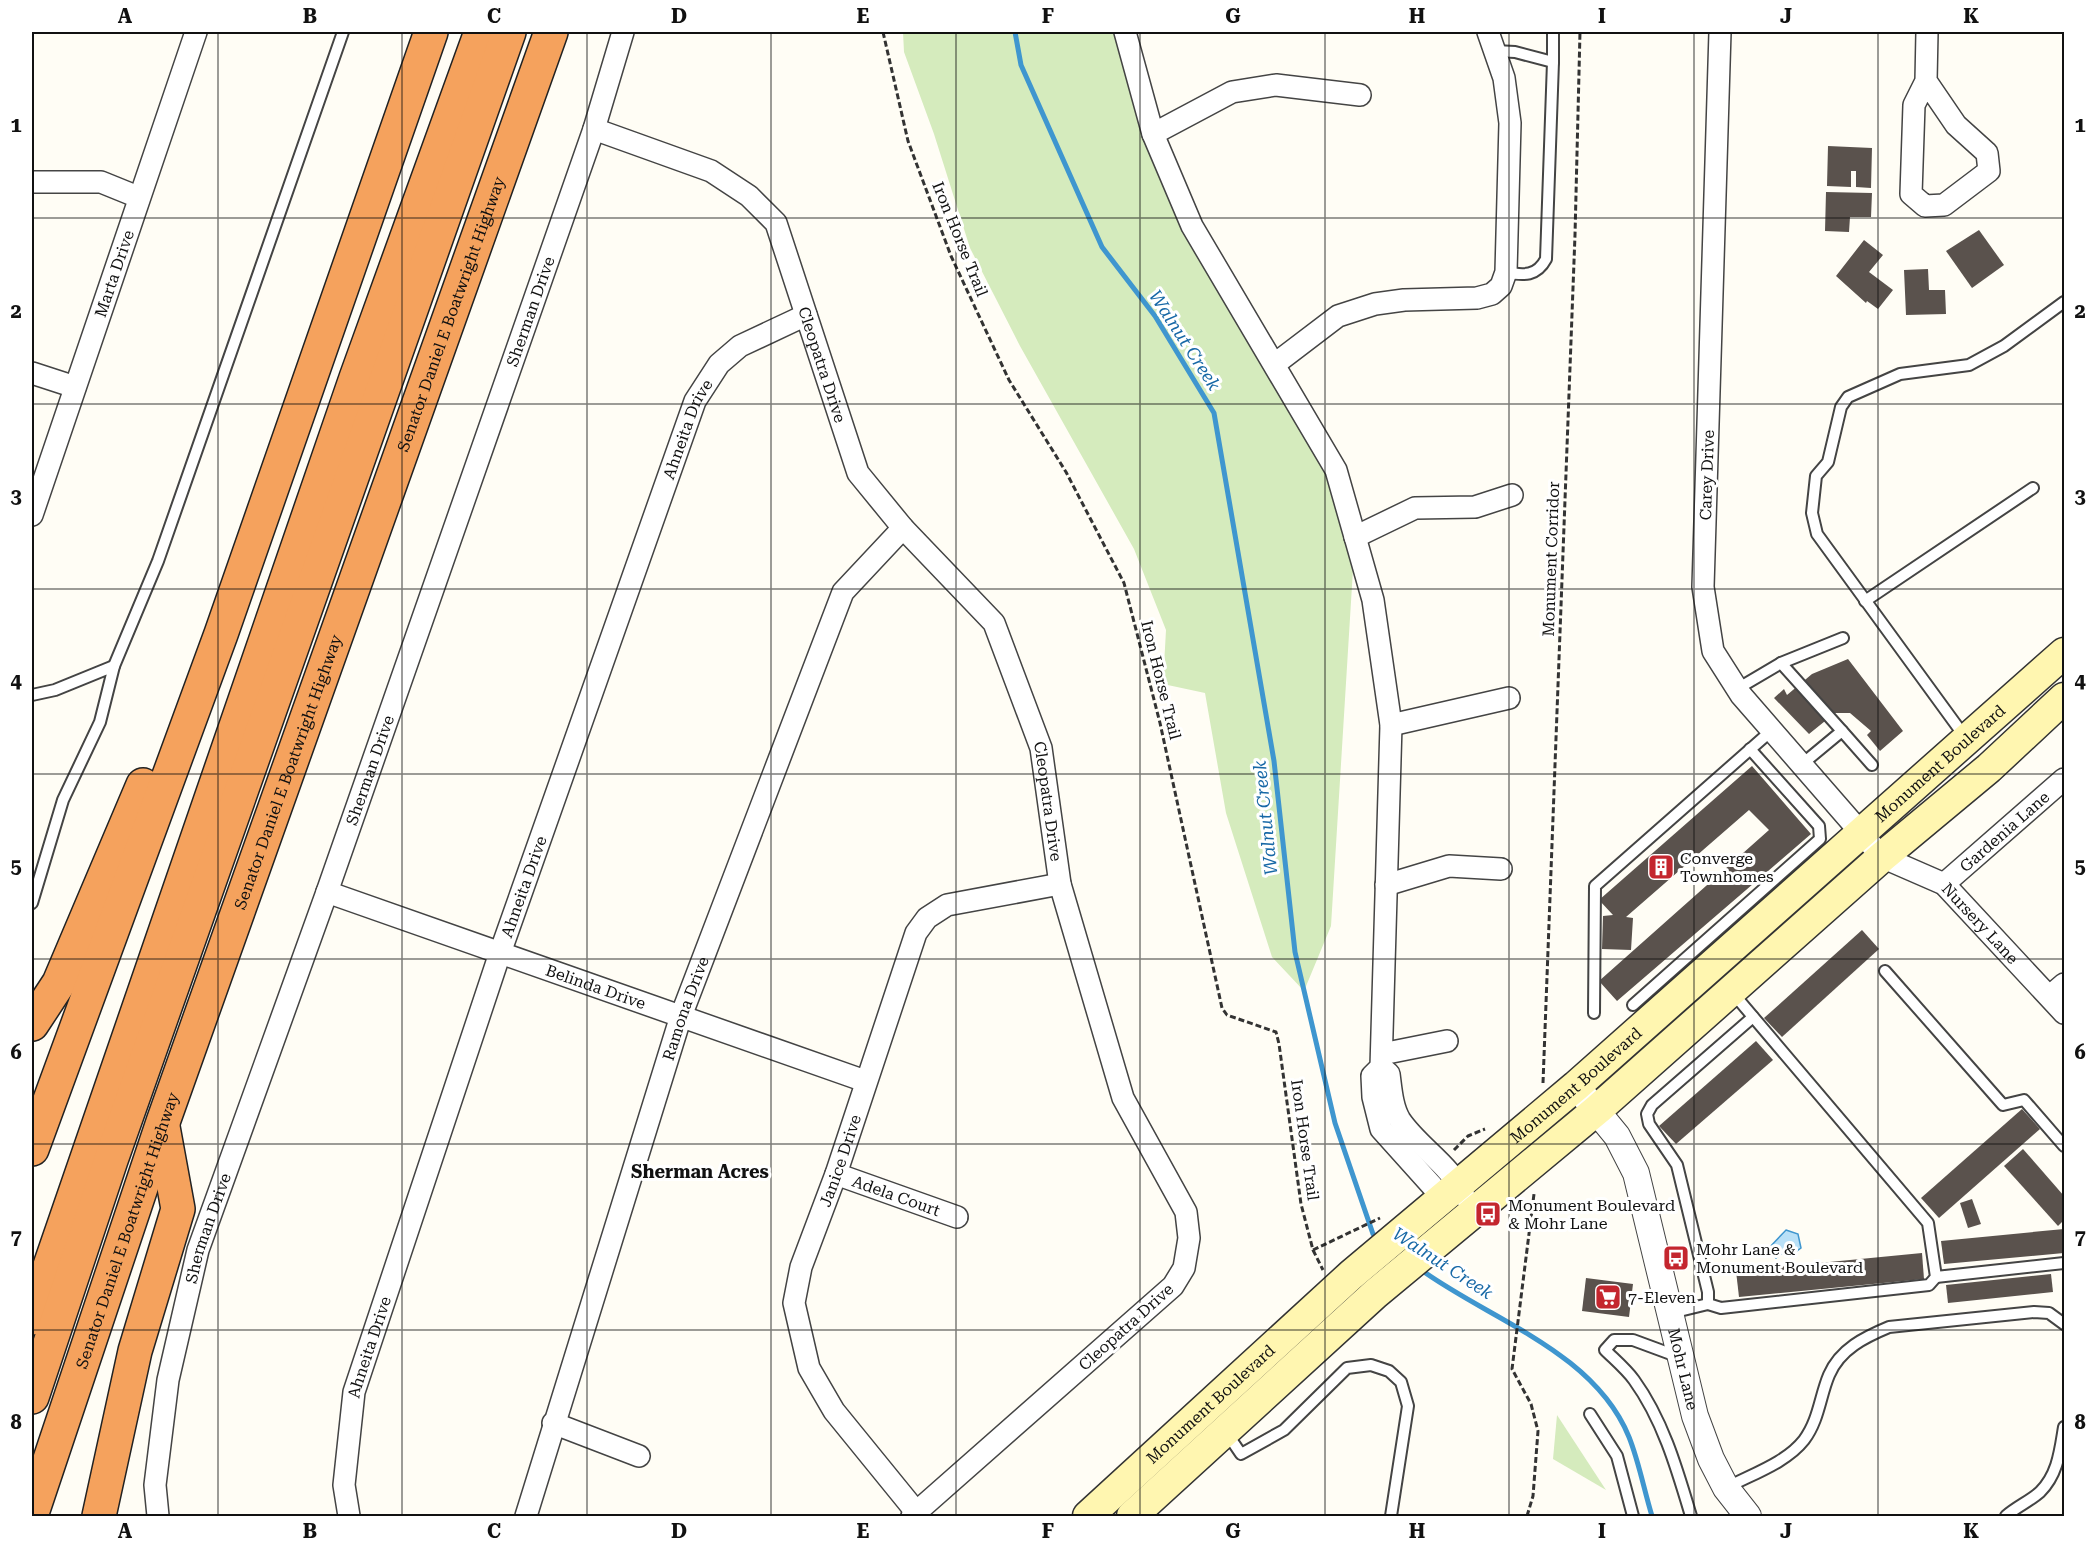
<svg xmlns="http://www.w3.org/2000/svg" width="2096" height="1548" font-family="'Roboto Serif',serif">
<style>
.green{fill:#d5ebbd}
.water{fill:#b9e0f7;stroke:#3f96cf;stroke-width:1.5}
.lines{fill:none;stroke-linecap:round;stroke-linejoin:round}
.stream{stroke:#3f96cf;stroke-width:5}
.building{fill:#5a524d}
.service-casing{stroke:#444;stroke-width:14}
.minor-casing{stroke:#444;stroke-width:24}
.tertiary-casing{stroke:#444;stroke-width:28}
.secondary-casing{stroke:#333;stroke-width:33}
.motorway-casing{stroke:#222;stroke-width:36}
.path{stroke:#333;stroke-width:3;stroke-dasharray:6 3;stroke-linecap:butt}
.service{stroke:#fff;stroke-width:10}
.minor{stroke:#fff;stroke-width:21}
.tertiary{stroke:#fff;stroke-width:26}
.secondary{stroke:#fff6b0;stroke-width:30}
.motorway{stroke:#f5a25d;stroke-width:33}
.grid{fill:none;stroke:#111;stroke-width:1.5;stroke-opacity:0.55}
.labels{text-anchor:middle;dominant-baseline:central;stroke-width:6;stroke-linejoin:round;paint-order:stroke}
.street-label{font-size:16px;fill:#111;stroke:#fff}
.poi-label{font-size:16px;fill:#111;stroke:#fff;text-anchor:start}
.water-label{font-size:18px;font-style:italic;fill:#1768a6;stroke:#fff}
.neighbourhood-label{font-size:18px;font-weight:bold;fill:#111;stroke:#fff}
.neatline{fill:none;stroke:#111;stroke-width:2}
.grid-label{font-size:20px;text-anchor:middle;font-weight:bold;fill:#111}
</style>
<rect width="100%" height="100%" fill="#fffdf5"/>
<g class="green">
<path d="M903 32H1125L1153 133 1336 470 1355 537 1331 926 1304 991 1272 957 1226 813 1205 693 1163 684 1166 630 1134 549 1020 346 970 248 934 134 904 52Z"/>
<path d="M1557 1415 1606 1490 1553 1459Z"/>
</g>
<path class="water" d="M1786 1230 1798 1234 1801 1248 1794 1253 1788 1249 1776 1258 1768 1249Z"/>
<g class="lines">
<g class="stream">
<path d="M1015 32 1021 65 1102 247 1155 316 1214 413 1274 761 1295 952 1335 1123 1373 1234 1379 1238"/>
<path d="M1420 1269C1488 1319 1594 1351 1629 1437 1639 1462 1644 1490 1652 1516"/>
</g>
</g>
<g class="building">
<path d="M1828 146 1872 148 1871 188 1856 187V171H1851V187L1827 186Z"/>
<path d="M1826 192 1872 193 1871 217H1850L1849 232 1825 231Z"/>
<path d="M1979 230 2004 265 1972 288 1946 251Z"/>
<path d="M1864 240 1883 255 1869 272 1893 290 1878 309 1867 301 1866 303 1836 276Z"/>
<path d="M1928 269 1929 290H1945L1946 314 1906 315 1904 270Z"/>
<path d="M1848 659 1903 731 1880 751 1867 735 1871 731 1850 713H1835L1809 734 1774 698 1784 689 1787 695 1812 674Z"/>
<path d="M1752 766 1811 834 1617 1001 1599 981 1769 830 1749 810 1626 917 1633 918 1631 950 1602 949 1603 916 1613 915 1599 900Z"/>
<path d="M1862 930 1879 949 1782 1037 1764 1018Z"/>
<path d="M1756 1041 1773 1060 1676 1144 1659 1126Z"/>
<path d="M2022 1109 2040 1129 1939 1218 1921 1198Z"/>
<path d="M2023 1149 2064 1196V1220L2058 1226 2004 1166Z"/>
<path d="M1972 1199 1981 1224 1968 1228 1960 1203Z"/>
<path d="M2064 1229V1253L1944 1264 1941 1241Z"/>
<path d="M1922 1253 1924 1279 1739 1297 1736 1271Z"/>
<path d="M2051 1274 2053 1292 1948 1303 1946 1285Z"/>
<path d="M1586 1278 1633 1284 1629 1317 1582 1311Z"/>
</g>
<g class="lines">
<defs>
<g id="service">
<path d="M1495 51 1515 52 1553 62 1546 259C1537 276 1524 276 1506 272"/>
<path d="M1553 62V32"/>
<path d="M1865 601 2033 488"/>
<path d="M1781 663 1842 731"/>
<path d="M114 666 158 561 343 32"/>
<path d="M1737 689 1781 663 1843 638"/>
<path d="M32 695 55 690 114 666 100 722 63 800 32 903"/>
<path d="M1965 737 1817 534 1812 513 1816 476 1828 462 1841 407 1848 397 1900 374 1969 365 2004 346 2064 302"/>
<path d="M1801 765 1842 731 1872 765"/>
<path d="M1885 971 2003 1105 2024 1100 2064 1146"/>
<path d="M1633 1005 1820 839 1819 826 1750 749"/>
<path d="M1594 1013 1595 886 1771 731"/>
<path d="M1936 1277 2064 1263"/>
<path d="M1708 1304 1721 1308 1929 1285 1936 1277 1928 1223 1732 992"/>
<path d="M1671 1313 1708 1304V1292L1677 1165 1649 1124 1647 1114 1652 1105 1753 1017"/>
<path d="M1679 1357 1633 1340H1614L1605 1350C1614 1359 1626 1369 1634 1380 1663 1420 1677 1469 1691 1516"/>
<path d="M1590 1414 1617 1456 1633 1516"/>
<path d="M1226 1432 1241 1454 1284 1430 1347 1368 1371 1365 1389 1371 1401 1382 1408 1406 1391 1516"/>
<path d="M1726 1488C1752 1474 1786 1463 1804 1440 1819 1420 1820 1396 1829 1375 1840 1349 1865 1337 1889 1327L2034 1312 2049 1313 2064 1324"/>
<path d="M2006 1516C2016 1507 2030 1501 2040 1492 2058 1474 2060 1451 2064 1427"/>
</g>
<g id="minor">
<path d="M1125 32 1153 134 1192 226 1336 470 1373 600 1391 725 1381 1067 1372 1076 1373 1097 1381 1129 1443 1198"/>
<path id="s1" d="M1720 32 1703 587 1713 651 1741 695 1882 857 1944 884 2064 1013"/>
<path d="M1926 81 1956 125 1987 153 1989 171 1944 205 1925 206 1911 194 1914 105 1926 81 1927 32"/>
<path id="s2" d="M594 129 711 171 749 196 776 223 858 473 903 528 994 623 1041 748 1060 884 1123 1098 1186 1212 1189 1238 1184 1268 1173 1286 912 1516"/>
<path d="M1153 134 1232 92 1276 85 1360 95"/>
<path d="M32 182H101L138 197"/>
<path d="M1275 364 1338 316 1375 304 1404 300 1477 298 1492 294 1501 286 1506 272 1510 123 1504 78 1488 32"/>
<path d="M32 373 75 387"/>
<path id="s3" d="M32 515 196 32"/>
<path d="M1355 537 1415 508 1475 507 1512 495"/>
<path d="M1391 725 1509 698"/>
<path id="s4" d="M1944 884 2064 779"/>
<path d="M1386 885 1449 866 1501 869"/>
<path id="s5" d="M327 892 865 1081"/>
<path d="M2050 996 2064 984"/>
<path d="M1382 1054 1447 1041"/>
<path d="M1381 1067 1389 1074C1391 1089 1392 1107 1400 1120 1418 1147 1452 1166 1464 1196"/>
<path id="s6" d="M836 1174 957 1217"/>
<path d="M553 1423 639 1456"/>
<path id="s7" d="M917 1513 834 1411 809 1368 794 1303 801 1267 836 1174 916 933 927 918 947 905 1060 884"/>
<path id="s8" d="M158 1516 155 1485 168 1380 198 1250 327 892 594 129 623 32"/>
<path id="s9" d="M349 1516 344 1485 354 1392 500 953 695 401 719 364 740 346 806 315"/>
<path id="s10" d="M526 1516 681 1016 843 592 903 528"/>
</g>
<g id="tertiary">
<path id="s11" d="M1576 1086 1617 1136 1636 1173 1695 1416 1711 1459 1726 1488 1748 1516"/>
</g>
<g id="secondary">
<path id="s12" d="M1088 1516 1351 1275 1576 1086 2064 653"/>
<path d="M1132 1516 1375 1294 1598 1109 1882 857 1989 768 2064 698"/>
</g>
<g id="motorway">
<path d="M32 1024 59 983 143 785"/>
<path d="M32 1149 221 634 431 32"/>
<path d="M32 1318 356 378 481 32"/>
<path d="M32 1397 111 1160 509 32"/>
<path id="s13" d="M32 1513 163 1122 551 32"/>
<path d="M99 1516 135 1351 178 1209 163 1127"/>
</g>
</defs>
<use href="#service" class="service-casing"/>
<use href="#minor" class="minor-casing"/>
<use href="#tertiary" class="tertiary-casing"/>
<use href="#secondary" class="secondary-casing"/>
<use href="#motorway" class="motorway-casing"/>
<g class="path">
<path d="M883 32 908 141 951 256 1009 380 1066 472 1124 583 1160 723 1222 1008 1227 1015 1276 1032 1279 1044 1301 1204 1313 1250 1380 1218"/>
<path d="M1543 1083 1575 235 1580 32"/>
<path d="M1454 1150 1468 1136 1485 1129"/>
<path d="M1313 1250 1323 1270"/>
<path d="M1527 1516 1533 1496 1538 1431 1531 1404 1512 1369 1534 1194"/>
</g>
<use href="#service" class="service"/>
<use href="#minor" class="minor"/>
<use href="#tertiary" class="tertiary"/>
<use href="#secondary" class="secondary"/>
<use href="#motorway" class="motorway"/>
</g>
<path class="grid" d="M218 32V1516M402 32V1516M587 32V1516M771 32V1516M956 32V1516M1140 32V1516M1325 32V1516M1509 32V1516M1694 32V1516M1878 32V1516M32 218H2064M32 404H2064M32 589H2064M32 774H2064M32 959H2064M32 1144H2064M32 1330H2064"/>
<defs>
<symbol id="building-square" viewBox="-11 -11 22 22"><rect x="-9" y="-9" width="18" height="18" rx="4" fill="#c4262e" stroke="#fff"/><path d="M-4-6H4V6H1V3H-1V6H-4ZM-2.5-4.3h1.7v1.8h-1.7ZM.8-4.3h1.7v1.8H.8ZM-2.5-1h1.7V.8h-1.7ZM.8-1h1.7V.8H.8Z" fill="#fff"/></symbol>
<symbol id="bus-square" viewBox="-11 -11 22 22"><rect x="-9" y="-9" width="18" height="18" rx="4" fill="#c4262e" stroke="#fff"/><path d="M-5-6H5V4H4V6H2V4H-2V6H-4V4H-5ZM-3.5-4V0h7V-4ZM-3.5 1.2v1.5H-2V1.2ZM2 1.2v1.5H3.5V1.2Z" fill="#fff"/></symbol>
<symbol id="supermarket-square" viewBox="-11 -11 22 22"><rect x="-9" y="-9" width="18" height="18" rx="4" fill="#c4262e" stroke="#fff"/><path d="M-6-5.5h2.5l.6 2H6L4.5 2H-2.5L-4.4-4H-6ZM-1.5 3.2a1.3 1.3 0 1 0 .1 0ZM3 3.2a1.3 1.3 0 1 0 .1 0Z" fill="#fff"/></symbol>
</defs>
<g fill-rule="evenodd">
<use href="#building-square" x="1646" y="852" width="30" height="30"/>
<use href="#bus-square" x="1473" y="1199" width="30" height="30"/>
<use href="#bus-square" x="1661" y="1243" width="30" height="30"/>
<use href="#supermarket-square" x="1593" y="1282" width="30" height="30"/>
</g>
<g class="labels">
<g class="street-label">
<text transform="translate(960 239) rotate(68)">Iron Horse Trail</text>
<text stroke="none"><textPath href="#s3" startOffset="255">Marta Drive</textPath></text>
<text stroke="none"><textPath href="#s8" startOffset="1266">Sherman Drive</textPath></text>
<text stroke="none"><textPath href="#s13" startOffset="1270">Senator Daniel E Boatwright Highway</textPath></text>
<text stroke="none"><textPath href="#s2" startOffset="357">Cleopatra Drive</textPath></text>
<text stroke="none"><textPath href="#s9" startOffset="1144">Ahneita Drive</textPath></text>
<text transform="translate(1707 475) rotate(-88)">Carey Drive</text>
<text transform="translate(1551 559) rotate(-88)">Monument Corridor</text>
<text transform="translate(1161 680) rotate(76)">Iron Horse Trail</text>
<text stroke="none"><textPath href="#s12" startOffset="1137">Monument Boulevard</textPath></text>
<text stroke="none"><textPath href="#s8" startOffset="780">Sherman Drive</textPath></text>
<text stroke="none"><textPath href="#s13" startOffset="784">Senator Daniel E Boatwright Highway</textPath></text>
<text stroke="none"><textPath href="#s2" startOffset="861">Cleopatra Drive</textPath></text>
<text stroke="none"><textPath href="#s4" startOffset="80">Gardenia Lane</textPath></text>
<text stroke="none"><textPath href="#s9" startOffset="658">Ahneita Drive</textPath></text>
<text stroke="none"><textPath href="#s1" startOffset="1008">Nursery Lane</textPath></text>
<text stroke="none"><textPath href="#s5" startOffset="285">Belinda Drive</textPath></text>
<text stroke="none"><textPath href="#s10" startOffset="532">Ramona Drive</textPath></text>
<text stroke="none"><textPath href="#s12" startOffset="651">Monument Boulevard</textPath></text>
<text transform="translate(1305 1140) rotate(82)">Iron Horse Trail</text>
<text stroke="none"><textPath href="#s7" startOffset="398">Janice Drive</textPath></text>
<text stroke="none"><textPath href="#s6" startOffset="64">Adela Court</textPath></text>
<text stroke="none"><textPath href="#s8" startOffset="294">Sherman Drive</textPath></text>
<text stroke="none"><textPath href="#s13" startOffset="298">Senator Daniel E Boatwright Highway</textPath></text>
<text transform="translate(1126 1327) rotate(-42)">Cleopatra Drive</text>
<text stroke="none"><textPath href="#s9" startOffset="172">Ahneita Drive</textPath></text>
<text stroke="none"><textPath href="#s11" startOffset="308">Mohr Lane</textPath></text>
<text stroke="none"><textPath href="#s12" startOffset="166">Monument Boulevard</textPath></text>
</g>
<g class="poi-label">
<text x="1680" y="858">Converge<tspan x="1680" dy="18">Townhomes</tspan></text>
<text x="1508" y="1205">Monument Boulevard<tspan x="1508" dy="18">&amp; Mohr Lane</tspan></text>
<text x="1696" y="1249">Mohr Lane &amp;<tspan x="1696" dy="18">Monument Boulevard</tspan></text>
<text x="1628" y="1297">7-Eleven</text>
</g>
<g class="water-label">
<text transform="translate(1185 340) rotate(57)">Walnut Creek</text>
<text transform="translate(1265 818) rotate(-96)">Walnut Creek</text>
<text transform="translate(1443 1263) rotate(33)">Walnut Creek</text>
</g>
<g class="neighbourhood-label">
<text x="700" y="1171">Sherman Acres</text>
</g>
</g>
<rect width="2096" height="1548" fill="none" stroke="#ffffff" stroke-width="66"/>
<rect x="33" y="33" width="2030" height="1482" class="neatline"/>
<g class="grid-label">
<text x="125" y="23">A</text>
<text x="310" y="23">B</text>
<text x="494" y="23">C</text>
<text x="679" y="23">D</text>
<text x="863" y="23">E</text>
<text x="1048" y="23">F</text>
<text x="1233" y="23">G</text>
<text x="1417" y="23">H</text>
<text x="1602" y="23">I</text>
<text x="1786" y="23">J</text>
<text x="1971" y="23">K</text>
<text x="16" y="132">1</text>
<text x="2080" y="132">1</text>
<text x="16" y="318">2</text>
<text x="2080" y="318">2</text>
<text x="16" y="503">3</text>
<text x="2080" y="503">3</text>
<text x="16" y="688">4</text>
<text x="2080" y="688">4</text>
<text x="16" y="873">5</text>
<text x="2080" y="873">5</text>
<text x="16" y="1059">6</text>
<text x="2080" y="1059">6</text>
<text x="16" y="1244">7</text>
<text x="2080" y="1244">7</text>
<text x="16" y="1429">8</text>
<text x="2080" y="1429">8</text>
<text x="125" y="1538">A</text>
<text x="310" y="1538">B</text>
<text x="494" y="1538">C</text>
<text x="679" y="1538">D</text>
<text x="863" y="1538">E</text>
<text x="1048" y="1538">F</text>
<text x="1233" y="1538">G</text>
<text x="1417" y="1538">H</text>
<text x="1602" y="1538">I</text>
<text x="1786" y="1538">J</text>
<text x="1971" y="1538">K</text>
</g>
</svg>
